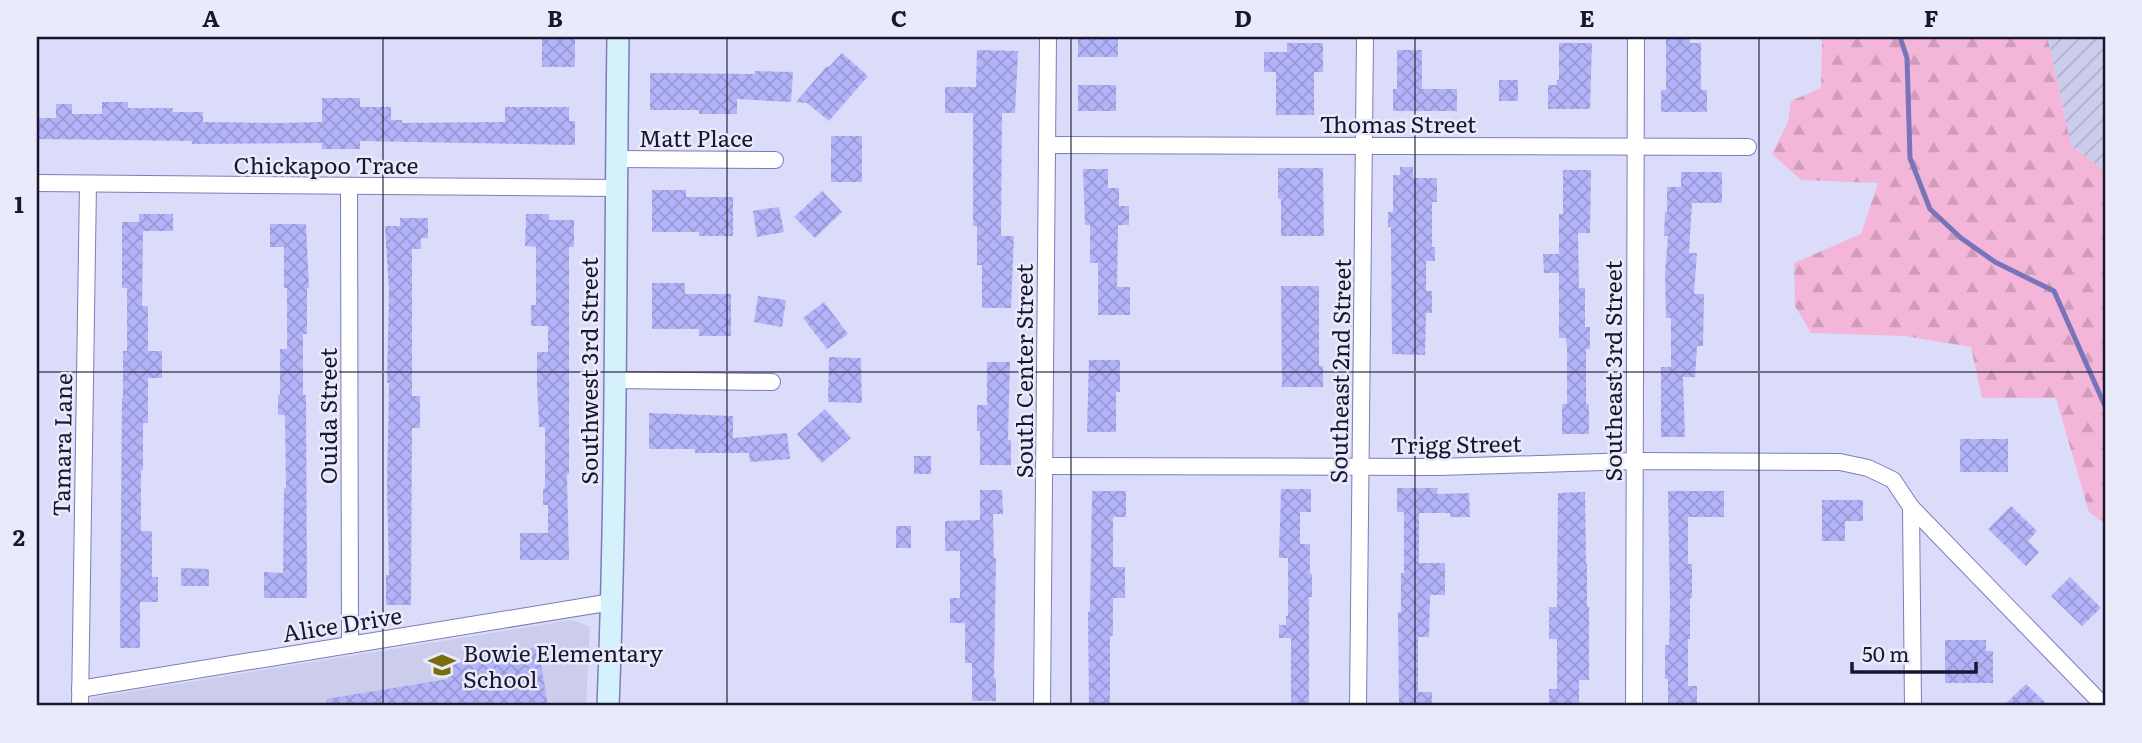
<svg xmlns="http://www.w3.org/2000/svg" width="2142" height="743" font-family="Literata,serif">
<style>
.built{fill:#cccded}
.industrial{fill:url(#industrial-furrows)}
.forest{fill:url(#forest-firs)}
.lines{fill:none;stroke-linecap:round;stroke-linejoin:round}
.stream{stroke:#7774ba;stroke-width:5}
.building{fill:url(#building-cross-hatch)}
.street-casing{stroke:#7d7cbd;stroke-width:18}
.secondary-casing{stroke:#7d7cbd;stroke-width:24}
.street{stroke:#fff;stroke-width:16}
.secondary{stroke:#d5f1fb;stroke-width:21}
.grid{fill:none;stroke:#181630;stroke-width:2;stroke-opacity:0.55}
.labels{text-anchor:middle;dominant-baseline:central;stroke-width:5;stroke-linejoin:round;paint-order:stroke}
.street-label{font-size:23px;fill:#181630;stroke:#eaebfa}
.poi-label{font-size:23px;fill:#181630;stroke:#eaebfa;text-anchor:start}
.neatline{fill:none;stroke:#181630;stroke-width:2.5}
.grid-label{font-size:23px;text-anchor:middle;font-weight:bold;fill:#181630}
</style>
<defs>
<pattern id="industrial-furrows" width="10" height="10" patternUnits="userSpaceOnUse" patternTransform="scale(1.75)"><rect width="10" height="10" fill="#cccded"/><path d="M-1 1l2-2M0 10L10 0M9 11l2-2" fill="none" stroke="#aeafcc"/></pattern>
<pattern id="forest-firs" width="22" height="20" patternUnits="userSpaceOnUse" patternTransform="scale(1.75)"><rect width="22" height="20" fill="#f3b6d9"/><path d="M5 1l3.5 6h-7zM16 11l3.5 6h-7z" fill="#d09cbb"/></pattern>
<pattern id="building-cross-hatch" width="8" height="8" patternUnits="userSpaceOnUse" patternTransform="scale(1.75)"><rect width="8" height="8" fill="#b3b3f9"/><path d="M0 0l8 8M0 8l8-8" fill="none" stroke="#9999d6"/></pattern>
</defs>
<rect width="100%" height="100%" fill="#dbdcf9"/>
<path class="built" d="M572 620 590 627 586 706H91V698Z"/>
<path class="industrial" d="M2043 37H2105V171L2071 145 2048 40Z"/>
<path class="forest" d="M1819 37H2043L2048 40 2071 145 2105 171V524L2089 512 2056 398H1982L1971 347 1905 336 1811 333 1795 306 1794 263 1861 234 1878 183 1801 180 1772 154 1788 122 1791 101 1821 88 1822 41Z"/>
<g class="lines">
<path class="stream" d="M1900 37 1907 58 1910 158 1930 209 1961 238 1995 262 2054 291 2105 406"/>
</g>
<g class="building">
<rect x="542" y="37" width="33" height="30"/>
<rect x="1078" y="37" width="40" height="20"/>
<path d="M1666 37H1690V43H1701V90H1707V112H1661V90H1666Z"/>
<path d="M1287 43H1323V72H1314V115H1276V72H1264V52H1287Z"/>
<path d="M1559 43H1592L1590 109H1548V85H1557V80H1559Z"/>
<path d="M977 50 1018 51 1015 113H1002L1001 236H1014L1011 308H982V265H977V226H973V113H945V87H976Z"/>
<path d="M1397 50H1422V89H1457V111H1393V89H1397Z"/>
<path d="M842 53 868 76 829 121 807 103 796 102 827 66 829 67Z"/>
<path d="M755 71 793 72 791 102 737 99V114H699V110H650V73L755 74Z"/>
<rect x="1499" y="80" width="19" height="21"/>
<rect x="1078" y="85" width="38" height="26"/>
<path d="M322 98H360V107H391V120H402V123L505 122V107H569V121H575V145L360 141V149H322V143L192 144V141L37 139V118H56V104H72V114H102V102H128V108H173V112H203V122L281 123 322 122Z"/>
<rect x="831" y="136" width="31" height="46"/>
<path d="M1400 167H1413V178H1437V202H1432V247H1435V261H1426V291H1432V313H1426L1425 355 1392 354 1391 227H1388V212H1393V175H1400Z"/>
<path d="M1278 168H1323L1324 236H1281V199H1278Z"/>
<path d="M1083 169H1108V188H1119V206H1129V225H1118L1117 287H1130V315H1098V263H1090V225H1085Z"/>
<path d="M1563 170H1591L1590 233H1578L1579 288H1585V327H1590V349H1586V404H1589V434H1562V404H1567V349L1566 338H1559V273H1544L1543 254H1559V214H1563Z"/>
<path d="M1681 172H1722V203H1692L1689 253H1697L1694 294H1704L1703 346H1697L1695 377H1683L1685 437H1661V367H1671V318H1666L1665 273 1668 236H1664L1665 212H1667V187H1681Z"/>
<path d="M652 190H686V197H733V236H699V232H652Z"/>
<path d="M822 191 842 212 815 238 794 217Z"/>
<path d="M779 207 784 232 757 237 753 211Z"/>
<path d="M139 214H173V231H143L142 306H148V351H162V378H148V423H143V470H141V531H152V577H158V602H140V648H120L122 398H123V351H127V288H122V222H139Z"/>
<path d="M526 214H549V220H574V247H569V474H567L569 560H520V533H548V505H543V489H545V427H539L537 383V352H548V326H531V305H536V247L525 246Z"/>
<path d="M400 218H428V238H421V249H412V396H420V428H412L411 605H386V575H389L387 486 389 383H387L389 291 385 226H400Z"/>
<path d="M270 224H306L309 288H307V334H303V395H306L307 598H264V572L283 573 284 488H286L285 415H278V395H280V349H287V288H284V247H270Z"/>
<path d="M652 283H685V294H731V336H699V329H652Z"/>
<path d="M1281 286H1319V366H1323V387H1282Z"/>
<path d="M758 296 786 300 782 327 754 322Z"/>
<path d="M824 302 848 334 827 349 803 318Z"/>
<path d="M829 357 861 358 862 403 828 402Z"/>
<path d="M1089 360H1120V392H1116V432H1087Z"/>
<path d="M987 362H1010L1008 440H1011V465H980V431H977V405H987Z"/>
<path d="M825 409 851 438 822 463 797 434Z"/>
<path d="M649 413 733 416V438L787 433 790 459 750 462 749 453H695V449H649Z"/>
<rect x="1960" y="439" width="48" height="33"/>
<rect x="914" y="456" width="17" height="18"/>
<path d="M1397 488H1438L1437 494 1469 493 1470 517H1450V513H1419V563H1445V595H1430L1429 637H1418V692H1432V706H1399L1398 612H1401V573H1404V512H1397Z"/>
<path d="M1281 489H1311V512H1300V544H1310V574H1312V597H1309V706H1291V638H1279V625H1286V616H1288V558H1279Z"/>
<path d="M980 490H1002L1003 514H993L994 558H996L994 678H996V701H972V663H965V623H950V598H960V551H945V521L980 520Z"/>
<path d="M1092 491H1126V517H1113V567H1125V598H1113V636H1110V706H1089L1088 612H1090Z"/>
<path d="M1668 491H1724V517H1688V564H1692V598H1690V639H1688V686H1697V706H1668V679H1665V645H1669L1670 605Z"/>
<path d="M1585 492 1586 564H1587V607H1589V680H1579V706H1549V689H1557V639H1549V607H1557L1558 493Z"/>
<path d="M1822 500H1863V521H1845V541H1822Z"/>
<path d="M2011 506 2037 531 2028 541 2039 552 2026 566 1988 529Z"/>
<rect x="896" y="526" width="15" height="22"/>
<path d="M181 568 209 569V586H181Z"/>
<path d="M2070 577 2101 608 2082 626 2051 596Z"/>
<path d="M1945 640H1986V651H1993V683H1945Z"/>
<path d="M538 647 548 706H326V699L448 679 445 662Z"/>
<path d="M2026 684 2049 706H2003Z"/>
</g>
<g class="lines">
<defs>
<g id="street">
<path d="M1047 145 1748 147"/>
<path d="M616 159 775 160"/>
<path d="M37 183 615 188"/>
<path d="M349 187 350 645"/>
<path d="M615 380 772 382"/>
<path d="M1044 466 1438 467 1635 461 1840 462 1868 468 1893 480 1911 507 2104 706"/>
<path d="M1911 507 1913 706"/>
<path d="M80 689 612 602"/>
<path d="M80 706 88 184"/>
<path d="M1042 706 1048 37"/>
<path d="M1358 706 1365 37"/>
<path d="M1634 706 1636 37"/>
</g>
<path id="secondary" d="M608 706C617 483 615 260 618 37"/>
</defs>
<use href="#street" class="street-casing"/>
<use href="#secondary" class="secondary-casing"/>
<use href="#street" class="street"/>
<use href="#secondary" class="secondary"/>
</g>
<path class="grid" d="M383 37V706M727 37V706M1071 37V706M1415 37V706M1759 37V706M37 372H2105"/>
<defs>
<symbol id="school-bare" viewBox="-9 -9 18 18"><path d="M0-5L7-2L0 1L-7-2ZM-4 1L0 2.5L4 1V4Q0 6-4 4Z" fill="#776e0c" stroke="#eaebfa" stroke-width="2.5" paint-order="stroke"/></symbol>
</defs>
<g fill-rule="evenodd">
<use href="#school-bare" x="423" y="646" width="38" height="38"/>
</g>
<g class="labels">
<g class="street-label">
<text x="1398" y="123">Thomas Street</text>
<text x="696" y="137">Matt Place</text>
<text x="326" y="164">Chickapoo Trace</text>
<text transform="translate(588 371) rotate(-90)">Southwest 3rd Street</text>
<text transform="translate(1023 371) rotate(-90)">South Center Street</text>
<text transform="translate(1339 371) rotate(-89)">Southeast 2nd Street</text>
<text transform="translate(1612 371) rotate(-90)">Southeast 3rd Street</text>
<text transform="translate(327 416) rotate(-90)">Ouida Street</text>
<text transform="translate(1456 443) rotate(-1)">Trigg Street</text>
<text transform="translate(61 445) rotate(-89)">Tamara Lane</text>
<text transform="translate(342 623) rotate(-9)">Alice Drive</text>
</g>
<g class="poi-label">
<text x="463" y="652">Bowie Elementary<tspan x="463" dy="26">School</tspan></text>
</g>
</g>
<rect width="2142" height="743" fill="none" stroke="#eaebfa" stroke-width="77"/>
<path d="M1852 662v10h124v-10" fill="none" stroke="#181630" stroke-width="3.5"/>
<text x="1862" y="662" font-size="21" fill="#181630" stroke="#eaebfa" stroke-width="5" paint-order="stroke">50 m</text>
<rect x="38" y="38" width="2066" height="666" class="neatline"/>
<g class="grid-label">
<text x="211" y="27">A</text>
<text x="555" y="27">B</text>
<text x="899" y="27">C</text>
<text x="1243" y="27">D</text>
<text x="1587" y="27">E</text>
<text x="1931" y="27">F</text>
<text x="19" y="213">1</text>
<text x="19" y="546">2</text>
</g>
</svg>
